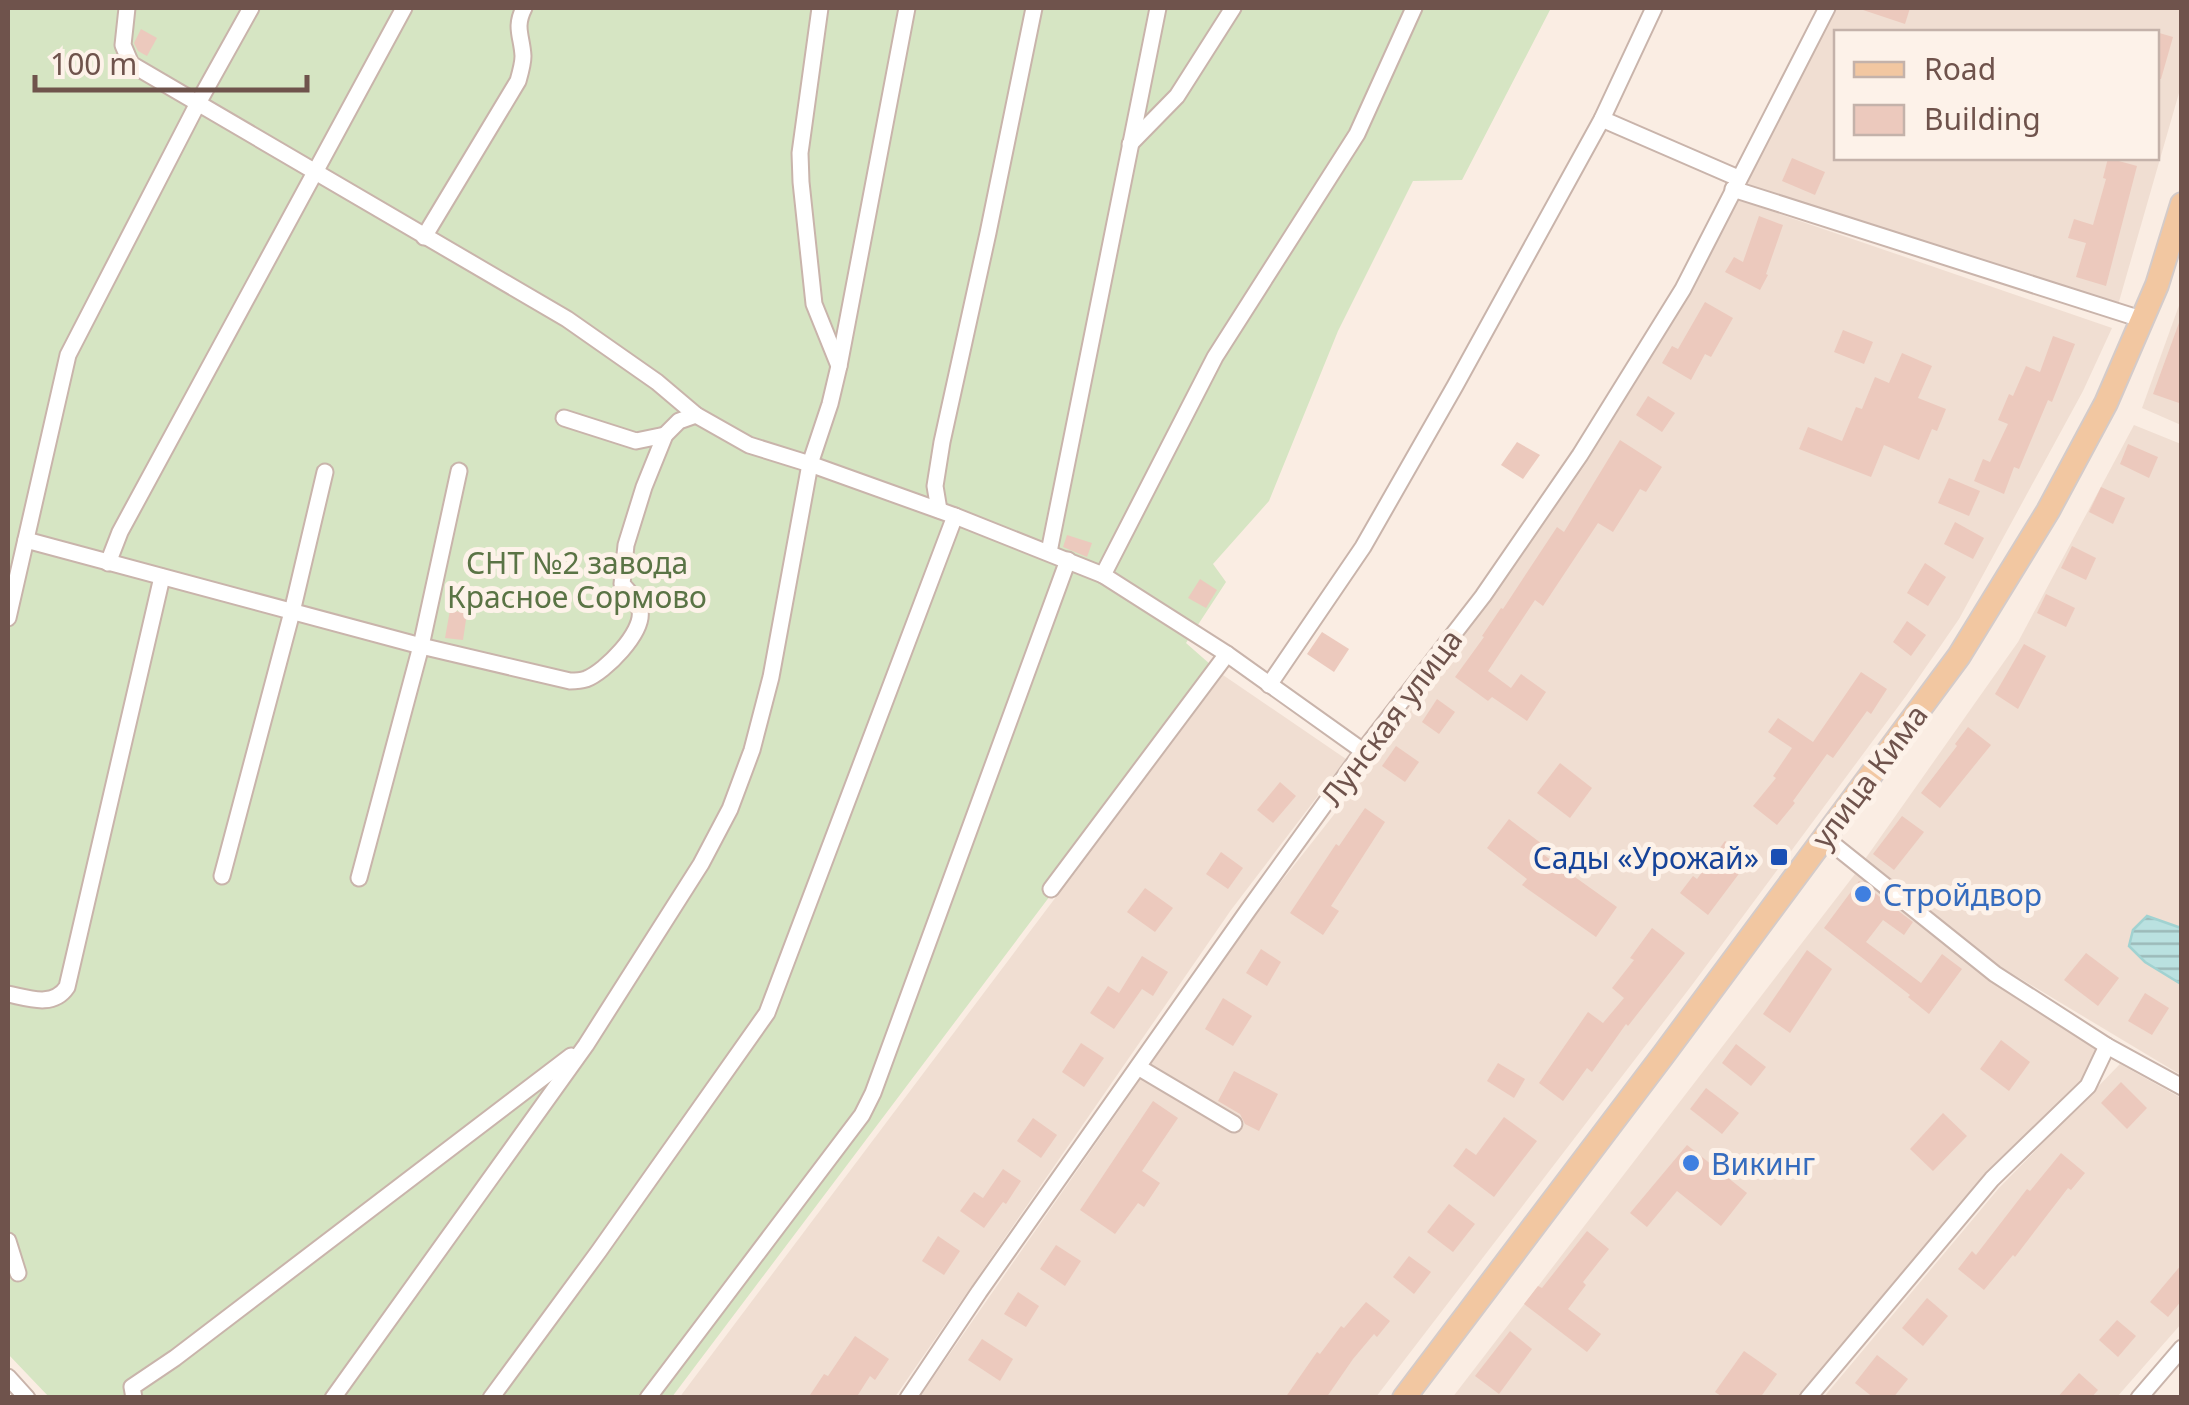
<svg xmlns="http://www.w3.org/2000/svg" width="2189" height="1405" font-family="'Noto Sans',sans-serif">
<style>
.residential{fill:#f0ded2;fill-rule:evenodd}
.garden{fill:#d6e5c3}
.water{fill:url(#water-rules);stroke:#a1d2d1;stroke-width:2.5}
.building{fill:#ecc9bd}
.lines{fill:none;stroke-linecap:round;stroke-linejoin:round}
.minor-casing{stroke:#c9b4ab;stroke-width:19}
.primary-casing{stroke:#d4cbc9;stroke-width:26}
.minor{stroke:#fff;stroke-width:15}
.primary{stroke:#f2c7a1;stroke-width:22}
.transit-dot{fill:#1a4fb4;stroke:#fdf2e9;stroke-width:4}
.shop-dot{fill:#3f7fe0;stroke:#fdf2e9;stroke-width:4}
.labels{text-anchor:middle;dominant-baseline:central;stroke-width:10;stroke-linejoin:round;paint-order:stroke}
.park-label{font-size:30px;fill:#5a7445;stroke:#fdf2e9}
.street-label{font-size:30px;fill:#6f534c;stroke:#fdf2e9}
.transit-label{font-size:30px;fill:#164399;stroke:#fdf2e9;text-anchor:end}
.shop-label{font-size:30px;fill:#366cbe;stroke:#fdf2e9;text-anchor:start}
</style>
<defs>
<pattern id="water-rules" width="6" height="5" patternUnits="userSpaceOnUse" patternTransform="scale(2.5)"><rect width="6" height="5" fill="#bae1e0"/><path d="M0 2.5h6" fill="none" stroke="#9bb9b8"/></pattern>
</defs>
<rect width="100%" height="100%" fill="#faede3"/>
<g class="residential">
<path d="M1836 8H2181V86L2118 305 1743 184ZM1836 32H2156V158H1836Z"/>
<path d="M1736 199 2112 328 2083 391 1959 619 1906 696 1692 985 1376 1397 919 1398 1254 916 1362 779 1585 465 1690 294Z"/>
<path d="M2181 300V425L2142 408Z"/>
<path d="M2134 425 2181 444V1075L2001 967 1863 862 2018 642Z"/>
<path d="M1223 675 1346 759 1231 910 895 1397 679 1398Z"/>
<path d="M1855 874 1995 982 2097 1048 2082 1080 1991 1169 1798 1397 1452 1398Z"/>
<path d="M2120 1064 2181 1098V1324L2117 1397 1823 1398 1999 1188Z"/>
</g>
<path class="garden" d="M8 8H1551L1462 180 1413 181 1338 331 1269 501 1213 564 1226 582 1186 643 1219 672 672 1397H49L8 1354Z"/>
<path class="water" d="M2147 916 2181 928V984L2145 962 2129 946 2133 930Z"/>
<g class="building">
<path d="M1863 8H1910L1905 24 1863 10Z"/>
<path d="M141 29 157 38 147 56 138 51 134 43Z"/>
<path d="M2156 32 2173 37 2161 79H2156Z"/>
<path d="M1792 158 1825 172 1815 195 1782 181Z"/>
<path d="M2108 158 2137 166 2106 286 2076 277 2086 243 2068 238 2074 219 2093 225 2106 179 2103 178Z"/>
<path d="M1759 216 1783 225 1766 274 1768 275 1760 290 1725 272 1734 257 1743 262Z"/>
<path d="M1705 302 1733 318 1711 357 1705 354 1691 380 1662 363 1672 346 1678 349Z"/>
<path d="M2180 320H2182V404L2153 394Z"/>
<path d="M1843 330 1873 342 1864 364 1834 352Z"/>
<path d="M2053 336 2075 344 2052 402 2048 400 2019 469 2014 467 2004 494 1974 481 1983 459 1990 462 2008 424 1998 420 2009 394 2013 396 2026 366 2040 372Z"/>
<path d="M1902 353 1932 366 1918 398 1946 409 1937 431 1932 429 1919 460 1884 445 1871 477 1799 449 1808 427 1842 441 1856 407 1862 409 1875 377 1889 383Z"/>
<path d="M1648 396 1675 413 1662 432 1636 415Z"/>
<path d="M1620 440 1662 467 1646 492 1640 489 1613 532 1598 523 1543 606 1535 600 1488 671 1511 688 1521 674 1546 692 1527 721 1492 697 1488 701 1455 677 1484 637 1482 636 1501 608 1503 609 1557 527 1564 532Z"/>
<path d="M1517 442 1540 455 1523 479 1501 465Z"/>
<path d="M2128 444 2158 457 2149 478 2120 464Z"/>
<path d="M1949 478 1980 491 1969 516 1938 503Z"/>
<path d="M2101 487 2125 498 2113 524 2089 512Z"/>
<path d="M1955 522 1984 538 1973 559 1944 544Z"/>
<path d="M1067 535 1092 543 1087 557 1063 547Z"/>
<path d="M2072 546 2096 558 2086 580 2061 568Z"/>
<path d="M1925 563 1946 577 1928 606 1907 593Z"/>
<path d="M1200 579 1217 590 1206 608 1188 598Z"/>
<path d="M2046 594 2075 608 2066 627 2037 613Z"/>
<path d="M450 610 467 613 463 640 445 638Z"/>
<path d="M1907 621 1926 635 1911 656 1893 642Z"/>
<path d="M1322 632 1349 649 1334 672 1307 654Z"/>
<path d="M2024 644 2046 656 2018 709 1995 694Z"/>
<path d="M1861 672 1887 689 1871 714 1867 711 1833 758 1827 754 1793 801 1795 803 1777 825 1753 806 1776 778 1773 776 1792 748 1768 732 1778 718 1813 742Z"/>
<path d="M1437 699 1455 712 1439 734 1422 722Z"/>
<path d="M1968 727 1991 745 1940 808 1921 793 1957 746 1955 744Z"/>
<path d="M1396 746 1419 762 1405 782 1382 766Z"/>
<path d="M1560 763 1592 788 1570 818 1537 793Z"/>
<path d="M1280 782 1296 796 1273 823 1257 810Z"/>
<path d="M1365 808 1385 822 1331 906 1339 911 1323 935 1290 913 1336 844 1339 846Z"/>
<path d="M1902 816 1924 832 1894 870 1873 854Z"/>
<path d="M1509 819 1542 844 1537 850 1617 907 1596 937 1522 885 1527 879 1487 848Z"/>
<path d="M1725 841 1750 859 1708 915 1680 893 1693 876 1697 879Z"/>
<path d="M1221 852 1243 868 1228 889 1206 874Z"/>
<path d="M1859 881 1913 922 1904 935 1883 920 1866 942 1921 983 1942 954 1962 969 1929 1014 1908 997 1910 995 1824 928Z"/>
<path d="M1145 888 1173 908 1155 932 1127 912Z"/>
<path d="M1652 928 1685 953 1628 1026 1626 1024 1592 1072 1587 1068 1563 1101 1539 1083 1588 1012 1603 1023 1624 998 1612 988 1634 960 1630 958Z"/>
<path d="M1261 949 1281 962 1267 986 1246 973Z"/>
<path d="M1807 950 1832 969 1790 1033 1763 1014Z"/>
<path d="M2086 953 2119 978 2098 1006 2064 980Z"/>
<path d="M1142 956 1168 972 1153 996 1142 989 1114 1029 1090 1013 1108 986 1119 993Z"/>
<path d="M2145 993 2169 1008 2152 1035 2128 1021Z"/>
<path d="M1223 998 1252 1016 1233 1046 1205 1029Z"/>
<path d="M2001 1040 2030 1062 2009 1091 1980 1069Z"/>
<path d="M1081 1043 1104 1058 1084 1087 1062 1072Z"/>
<path d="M1736 1044 1766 1067 1751 1086 1722 1063Z"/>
<path d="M1498 1063 1525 1079 1514 1098 1487 1081Z"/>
<path d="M1234 1071 1278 1094 1259 1131 1245 1124 1240 1114 1218 1101Z"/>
<path d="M2121 1082 2147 1108 2127 1129 2101 1103Z"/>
<path d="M1706 1088 1739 1113 1722 1134 1690 1109Z"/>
<path d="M1153 1101 1178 1118 1142 1171 1160 1183 1144 1207 1138 1203 1115 1234 1080 1210Z"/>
<path d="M1943 1113 1967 1136 1933 1171 1910 1149Z"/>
<path d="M1504 1117 1537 1141 1494 1197 1453 1166 1466 1148 1476 1155Z"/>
<path d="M1033 1118 1057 1135 1041 1158 1017 1141Z"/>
<path d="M1687 1145 1747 1193 1721 1226 1677 1191 1647 1227 1630 1213Z"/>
<path d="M2061 1153 2085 1173 2071 1190 2068 1188 2015 1257 2013 1255 1984 1290 1958 1269 1972 1251 1976 1255 2027 1189 2030 1191Z"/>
<path d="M1003 1169 1021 1181 1006 1204 1003 1202 984 1228 960 1211 974 1192 983 1198Z"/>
<path d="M1449 1204 1475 1224 1453 1252 1427 1232Z"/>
<path d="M1587 1231 1609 1249 1583 1282 1586 1285 1568 1309 1601 1334 1587 1352 1524 1304 1538 1286 1542 1288Z"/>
<path d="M938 1236 960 1251 944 1275 922 1261Z"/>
<path d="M1056 1245 1081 1261 1065 1286 1040 1269Z"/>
<path d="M1409 1256 1431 1272 1414 1294 1393 1277Z"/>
<path d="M2182 1264V1300L2168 1317 2150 1302Z"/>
<path d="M1018 1292 1039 1306 1026 1327 1004 1314Z"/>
<path d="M1927 1298 1948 1316 1923 1346 1902 1328Z"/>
<path d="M1366 1302 1390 1321 1377 1337 1374 1334 1353 1359 1326 1398H1285L1317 1352 1320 1354 1341 1326 1344 1328Z"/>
<path d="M2117 1320 2136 1336 2118 1357 2099 1340Z"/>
<path d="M1510 1331 1532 1349 1499 1394 1475 1376Z"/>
<path d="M855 1336 889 1359 875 1380 870 1376 856 1398H808L824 1374 828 1376Z"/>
<path d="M982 1339 1013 1359 1000 1381 968 1360Z"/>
<path d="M1744 1351 1777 1374 1760 1398H1724L1715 1392Z"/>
<path d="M1877 1355 1908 1379 1893 1398H1874L1855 1383Z"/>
<path d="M2079 1373 2098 1390 2091 1398H2057Z"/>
</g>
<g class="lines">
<defs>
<g id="minor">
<path d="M127 8 123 45 131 64 567 319 657 382 696 415 749 445 810 464 955 516 1103 575 1227 654 1363 751"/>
<path d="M820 8 800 153 801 182 814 304 839 366"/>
<path d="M1602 119 1738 178"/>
<path d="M1130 144 1177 96 1233 8"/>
<path d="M1733 189 2144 320"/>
<path d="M424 237 518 81C520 74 523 64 523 56 522 36 514 28 524 8"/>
<path d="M564 418 636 441 665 435"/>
<path d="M939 510 935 486 942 442 988 233 1034 8"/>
<path d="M26 540 421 646 570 681C574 681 583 680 586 679 605 672 644 632 640 611 638 601 629 592 622 584L626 545 644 487 665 435 679 421 696 415"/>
<path d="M1049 552 1158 8"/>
<path d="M108 563 120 532 404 8"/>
<path d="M1103 575 1215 357 1357 134 1414 8"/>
<path d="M8 618 68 355 198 103 251 8"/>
<path d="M1269 685 1363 547 1455 386 1602 119 1654 8"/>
<path d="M1824 837 1995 974 2107 1046 2182 1087"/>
<path d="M222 876 292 612 325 472"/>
<path d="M359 878 421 646 459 471"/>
<path d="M1051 889 1227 654"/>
<path d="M8 994C28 998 53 1008 67 987L162 577"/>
<path d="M1138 1067 1234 1124"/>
<path d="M8 1241 18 1273"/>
<path d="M8 1377 27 1398"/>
<path d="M134 1398 132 1387 175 1358 571 1056"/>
<path d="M333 1398 586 1045 701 864 730 809 752 750 771 677 810 464 830 404 839 366 907 8"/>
<path d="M491 1398 599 1251 767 1013 955 516"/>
<path d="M648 1398 862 1115 873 1093 1068 560"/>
<path d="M908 1398 979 1292 1249 909 1363 751 1483 596 1580 455 1683 289 1827 8"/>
<path d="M1808 1398 1992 1179 2088 1086 2107 1046"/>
<path d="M2139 1398 2182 1348"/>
</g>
<path id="primary" d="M1404 1398 1664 1054 1959 656 2048 511 2106 403 2157 285 2182 204"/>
</defs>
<use href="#minor" class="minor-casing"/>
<use href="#primary" class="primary-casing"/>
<use href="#minor" class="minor"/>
<use href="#primary" class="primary"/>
</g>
<rect class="transit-dot" x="1769" y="847" width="20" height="20" rx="5"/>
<g class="shop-dot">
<circle cx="1863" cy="894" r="10"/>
<circle cx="1691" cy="1163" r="10"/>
</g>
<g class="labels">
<g class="park-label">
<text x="577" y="562">СНТ №2 завода<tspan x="577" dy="34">Красное Сормово</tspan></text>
</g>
<g class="street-label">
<text transform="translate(1391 717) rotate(-53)">Лунская улица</text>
<text transform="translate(1869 776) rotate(-53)">улица Кима</text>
</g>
<g class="transit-label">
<text x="1759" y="857">Сады «Урожай»</text>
</g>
<g class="shop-label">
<text x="1883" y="894">Стройдвор</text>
<text x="1711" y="1163">Викинг</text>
</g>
</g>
<rect width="2189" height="1405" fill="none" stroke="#6f534c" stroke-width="20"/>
<rect x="1834" y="30" width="325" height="130" fill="#fdf2e9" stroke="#c4b2aa" stroke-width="2.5"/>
<rect x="1854" y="62" width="50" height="15" fill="#f2c7a1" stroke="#c4b2aa" stroke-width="2.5"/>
<text x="1924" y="80" font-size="30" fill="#6f534c">Road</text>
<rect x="1854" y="105" width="50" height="30" fill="#ecc9bd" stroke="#c4b2aa" stroke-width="2.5"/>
<text x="1924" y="130" font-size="30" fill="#6f534c">Building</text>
<path d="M35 75v15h272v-15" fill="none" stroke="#6f534c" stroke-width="5"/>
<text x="50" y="75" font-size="30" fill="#6f534c" stroke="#fdf2e9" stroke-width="8" paint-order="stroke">100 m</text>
</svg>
